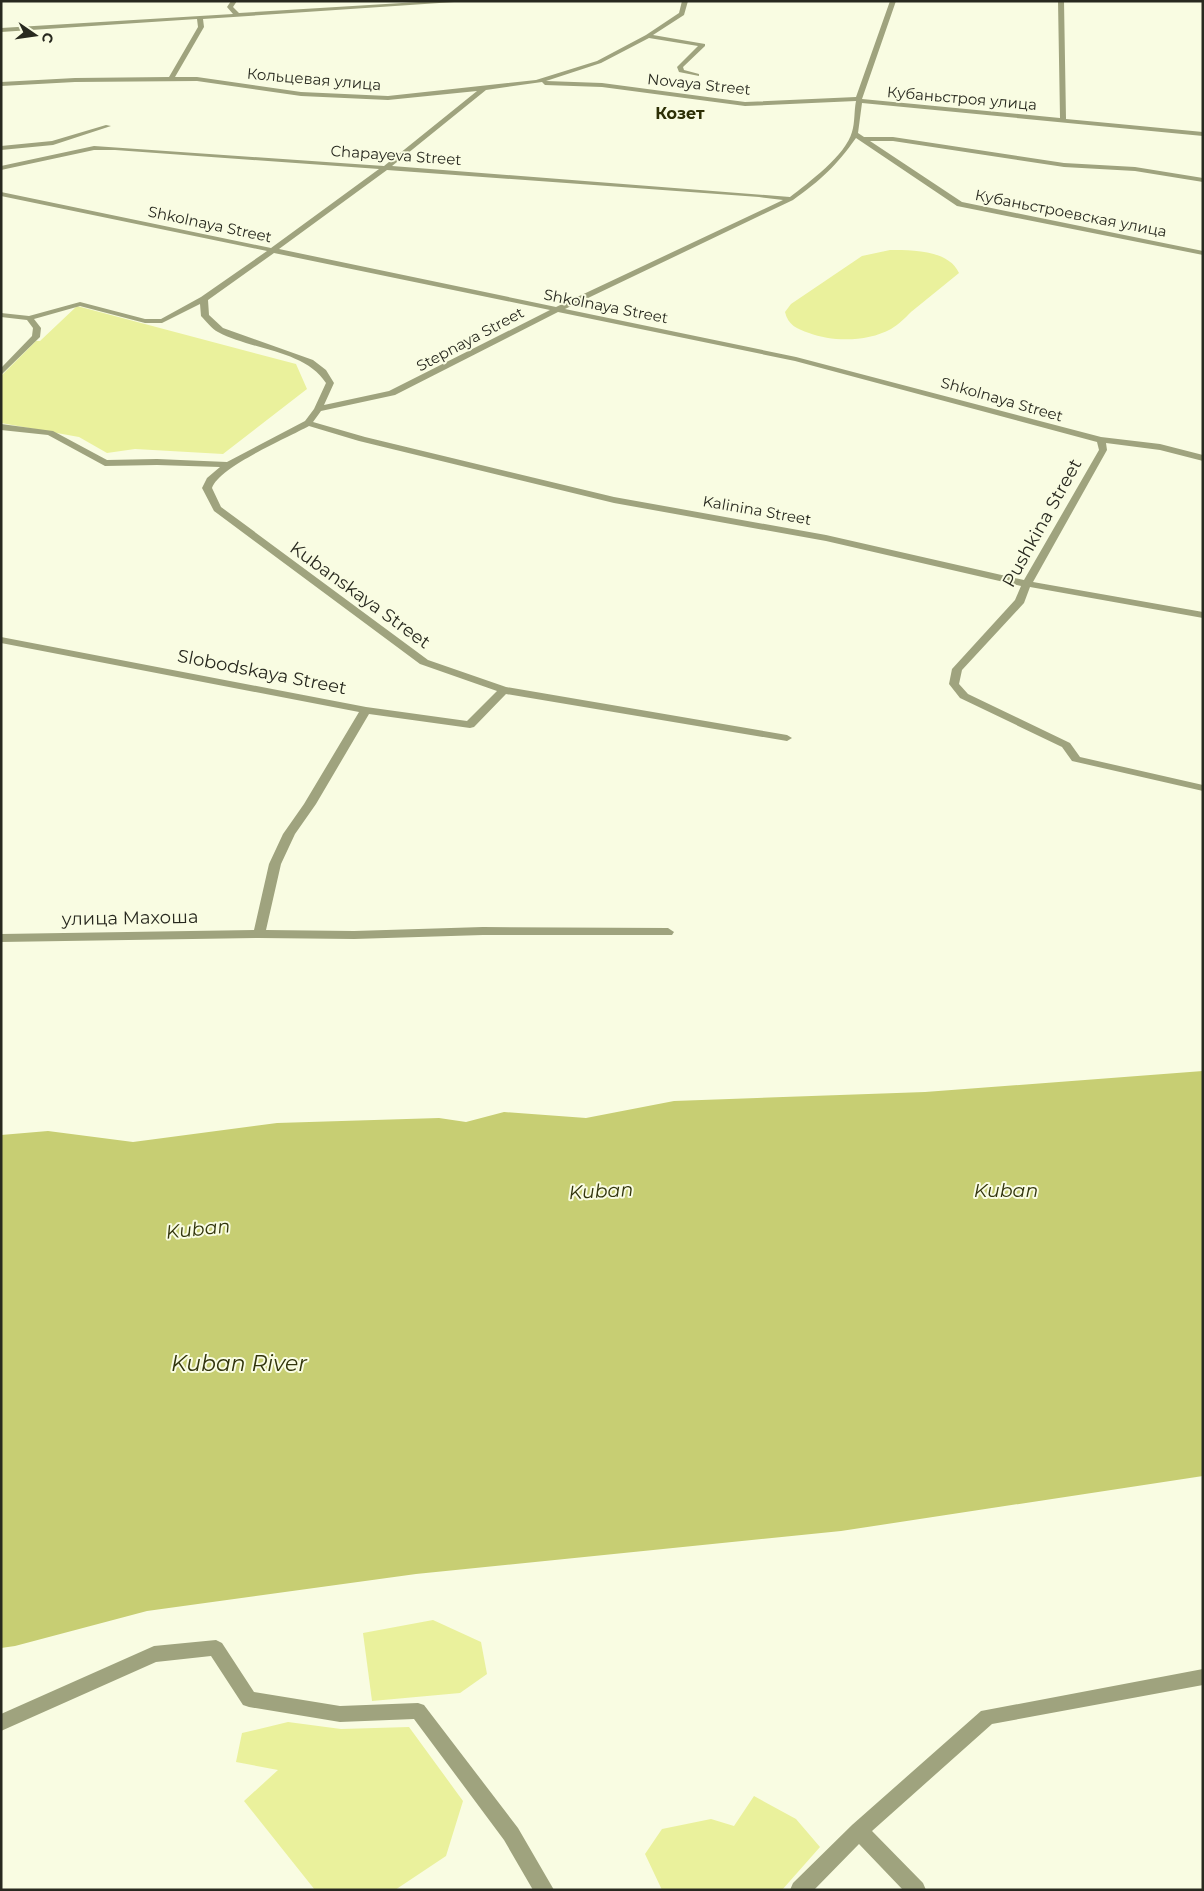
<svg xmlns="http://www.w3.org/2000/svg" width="1204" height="1891" font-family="Montserrat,sans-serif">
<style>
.green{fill:#eaf19c}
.water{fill:#c7ce73}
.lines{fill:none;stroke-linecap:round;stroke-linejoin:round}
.minor{fill:#9fa37e;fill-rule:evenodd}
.labels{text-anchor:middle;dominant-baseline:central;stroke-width:4;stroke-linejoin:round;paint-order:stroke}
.far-street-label{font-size:15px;fill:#28291f;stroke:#f9fce2}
.far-quarter-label{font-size:16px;font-weight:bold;fill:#2d2f05;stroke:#f9fce2}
.street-label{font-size:18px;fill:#28291f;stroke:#f9fce2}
.water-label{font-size:19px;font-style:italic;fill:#31340c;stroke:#f9fce2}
.near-water-label{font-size:22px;font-style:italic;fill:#31340c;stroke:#f9fce2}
</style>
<rect width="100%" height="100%" fill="#f9fce2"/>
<g class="green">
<path d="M890 250C912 250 949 250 959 273 943 286 927 299 911 312 905 318 898 325 891 329 867 342 833 342 809 333 797 329 788 325 785 312L791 304 862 256Z"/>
<path d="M77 306 296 364 307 389 223 454 135 449 107 453 79 437 1 423V376L36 341H40Z"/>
<path d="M433 1620 481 1642 487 1674 460 1693 372 1701 363 1633Z"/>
<path d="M288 1722 341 1729 409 1727 463 1801 446 1856 395 1890H315L244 1801 278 1770 236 1762 242 1733Z"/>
<path d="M754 1796 796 1819 820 1847 782 1890H662L645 1854 662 1829 711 1819 734 1826Z"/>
</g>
<path class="water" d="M1203 1071V1476L841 1531 416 1574 147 1611 15 1646 1 1648V1135L48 1131 133 1142 277 1123 439 1118 466 1122 504 1112 586 1118 674 1101 925 1092Z"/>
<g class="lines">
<g class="minor">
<path d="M231 1H237L233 7 239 13 435 1H469L203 19 204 27 175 77H197L301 92 388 96 536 80 597 61 646 35 679 13 682 1H688L684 15 653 35 705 44V46L683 67 684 70 699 74V76L679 72 677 67 698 46 649 38 601 63 546 81 602 83 745 102 856 97 890 1H896L862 99 1060 118 1058 1H1064L1066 119 1203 132V136L862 103 858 133 864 137H893L1064 163 1135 167 1203 178V182L1135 171 1064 167 893 141H870L962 202 1203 251V255L957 206 856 138C836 166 821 180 793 200L565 309 796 357 1101 437 1160 444 1203 455V461L1160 450 1106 443 1107 450 1033 582 1203 612V618L1030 587 1024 603 962 670 959 684 968 694 1070 743 1080 757 1203 785V791L1072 761 1062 747 960 698 949 684 952 669 1015 600 1021 586 826 541 614 503 359 441 309 426C287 438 219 467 212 488L221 507 428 660 506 687 787 735 792 738 787 741 506 694 474 727 470 728 369 714 316 804 295 834 281 864 266 930 354 931 483 927 668 928 674 932 672 935H483L354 939 259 938 1 942V934L254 930 269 864 283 834 304 804 359 712 1 643V637L366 707 467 721 497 691 420 664 214 511 202 488 207 478 220 467 157 465 105 466 48 435 1 430V424L53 431 107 460 157 459 227 462 305 421 314 409 326 383C305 350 251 350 218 332 212 329 206 321 201 316L200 304 162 323H145L80 306 34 319 41 328 40 337 1 375V368L32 336 33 328 27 320 1 317V313L29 316 80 302 145 319H161L201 297 267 251 1 196V192L271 248 379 169 115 150H94L1 170V166L94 146 384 166 477 91 388 100 301 96 197 81 75 82 1 86V82L75 78 169 77 198 27 197 19 1 32V28L233 14 227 7ZM542 82 545 85 602 87 745 106 856 101C854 111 855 123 852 132 846 155 808 183 790 197L392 166 486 90ZM387 170 759 197 783 200 556 307 279 249ZM274 253 550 310 389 391 324 405 334 383 326 370 313 360 223 328 209 315 208 300ZM558 312 795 361 1097 442 1099 450 1024 580 826 535 614 497 365 437 313 422 321 411 395 395Z"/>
<path d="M106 125 111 126 53 145 1 150V146L52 141Z"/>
<path d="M216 1640 222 1643 254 1692 340 1706 418 1703 424 1705 518 1828 554 1890H533L504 1840 414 1719 340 1722 249 1707 243 1705 211 1656 156 1662 1 1731V1714L154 1646Z"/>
<path d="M1203 1669V1685L992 1724 872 1831 923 1883 926 1890H903L859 1844 814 1890H790L793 1883 852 1825 981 1711Z"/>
</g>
</g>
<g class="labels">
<g class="far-street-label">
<text transform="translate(314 79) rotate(5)">Кольцевая улица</text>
<text transform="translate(699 84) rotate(6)">Novaya Street</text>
<text transform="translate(962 98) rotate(5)">Кубаньстроя улица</text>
<text transform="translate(396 155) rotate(4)">Chapayeva Street</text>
<text transform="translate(1071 213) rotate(11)">Кубаньстроевская улица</text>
<text transform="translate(210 224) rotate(12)">Shkolnaya Street</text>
<text transform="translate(606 306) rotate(11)">Shkolnaya Street</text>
<text transform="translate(470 339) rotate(-28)">Stepnaya Street</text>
<text transform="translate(1002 399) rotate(16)">Shkolnaya Street</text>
<text transform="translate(757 510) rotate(10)">Kalinina Street</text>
</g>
<g class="far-quarter-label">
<text x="680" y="113">Козет</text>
</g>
<g class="street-label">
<text transform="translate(1042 523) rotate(-61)">Pushkina Street</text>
<text transform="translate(360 595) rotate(36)">Kubanskaya Street</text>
<text transform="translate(262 672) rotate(11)">Slobodskaya Street</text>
<text transform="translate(130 918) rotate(-1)">улица Махоша</text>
</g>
<g class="water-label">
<text x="1006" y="1190">Kuban</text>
<text transform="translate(601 1191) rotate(-3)">Kuban</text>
<text transform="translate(198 1229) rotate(-6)">Kuban</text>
</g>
<g class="near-water-label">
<text x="239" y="1363">Kuban River</text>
</g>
</g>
<rect width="1204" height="1891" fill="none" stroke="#28291f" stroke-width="5"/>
<g transform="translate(35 35) rotate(103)" stroke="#f9fce2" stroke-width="4" paint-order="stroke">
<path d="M0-4L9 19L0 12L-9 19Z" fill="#28291f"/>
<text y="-8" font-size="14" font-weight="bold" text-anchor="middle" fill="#28291f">С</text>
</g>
</svg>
